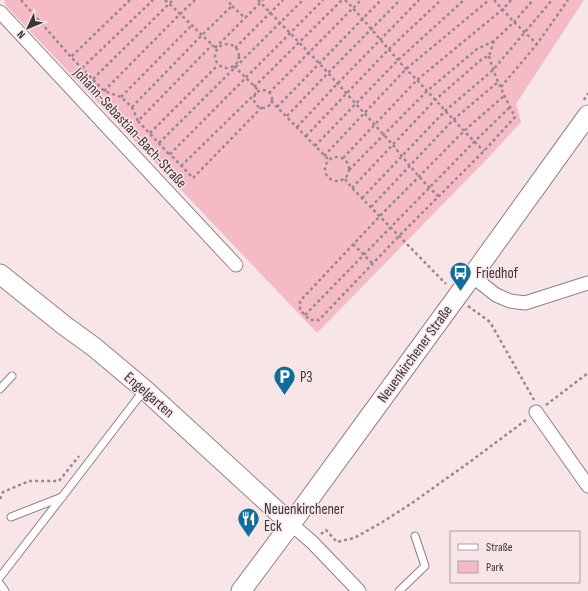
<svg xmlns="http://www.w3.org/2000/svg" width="588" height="591" font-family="'Sofia Sans Condensed',sans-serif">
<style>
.green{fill:#f4bbc7}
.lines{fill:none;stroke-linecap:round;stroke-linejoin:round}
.lane-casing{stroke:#918083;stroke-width:9}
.street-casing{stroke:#918083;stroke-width:15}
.secondary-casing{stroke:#918083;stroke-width:21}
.path{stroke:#96898b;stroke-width:2.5;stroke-dasharray:3 3;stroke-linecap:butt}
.lane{stroke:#fff;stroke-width:7}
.street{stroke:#fff;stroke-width:13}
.secondary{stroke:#fff;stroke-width:19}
.labels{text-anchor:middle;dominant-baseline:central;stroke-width:3;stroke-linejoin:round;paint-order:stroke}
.street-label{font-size:15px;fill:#3c3436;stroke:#f8e5e8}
.poi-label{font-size:15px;fill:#3c3436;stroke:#f8e5e8;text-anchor:start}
</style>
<rect width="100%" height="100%" fill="#f8e5e8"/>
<path class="green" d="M4 0H584L516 104 521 122 488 158 317 333 6 6Z"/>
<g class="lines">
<defs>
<g id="lane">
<path d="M0 389 12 376"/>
<path d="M11 517 62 497 144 390"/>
<path d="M0 577 62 497"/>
<path d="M0 584 5 591"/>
<path d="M399 591 425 566 415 536"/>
</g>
<g id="street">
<path d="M0 12 236 265"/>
<path d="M472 276 496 295 510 301 525 303 588 283"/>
<path d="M536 412 588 486"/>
<path d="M291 524 312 542 359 591"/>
</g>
<g id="secondary">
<path d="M0 274 65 326 94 347 144 389 265 500 291 524"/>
<path d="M241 591 291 524 472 276 588 115"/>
</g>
</defs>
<use href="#lane" class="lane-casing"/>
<use href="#street" class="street-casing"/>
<use href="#secondary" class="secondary-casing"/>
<g class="path">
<path d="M21 0 71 57"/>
<path d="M130 0 71 57 104 91 121 97 132 107 202 35 232 6 227 0"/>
<path d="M165 0C183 16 199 33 217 49"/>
<path d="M258 0 319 63 393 145C407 163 422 181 439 197"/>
<path d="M345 0C364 19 380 40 398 60 407 71 418 80 427 91 446 111 464 132 484 151"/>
<path d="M494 0 514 22 537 44"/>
<path d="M232 6 245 18 263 0"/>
<circle cx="227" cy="56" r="12"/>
<path d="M215 48 245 18"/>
<path d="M235 48 283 0"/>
<path d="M489 56C495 78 505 97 515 117L484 151 399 236 319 320H310L300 310V301L380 216 464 131 505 95"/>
<path d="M234 66 259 91"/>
<path d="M82 68 153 0"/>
<path d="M93 79 173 0"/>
<path d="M254 87 342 0"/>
<path d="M501 87 537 44 568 0"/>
<circle cx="263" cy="99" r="9"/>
<path d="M104 91 181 13 195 0"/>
<path d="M269 93 361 0"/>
<path d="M121 97 192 25"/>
<path d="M584 100 588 93"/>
<path d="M271 101 329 160"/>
<path d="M132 107 138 121 212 45"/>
<path d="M262 107 193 178 170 154 323 0"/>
<path d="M277 107 381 0"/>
<path d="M287 116 328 73 400 0"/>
<path d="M138 121 169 154"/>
<path d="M297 127 337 84 419 0"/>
<path d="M150 133 218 65"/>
<path d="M306 136 389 49 441 0"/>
<path d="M159 143 303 0"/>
<path d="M315 146 398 60 464 0"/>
<path d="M324 156 406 69 489 0"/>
<circle cx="337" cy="169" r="12"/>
<path d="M343 158 417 80 503 9 511 0"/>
<path d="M181 166 256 93"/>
<path d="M349 170 427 91 477 49 494 41"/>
<path d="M345 179 352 188 446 284"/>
<path d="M352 188 435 100 482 59 489 56 494 41 514 22 533 0"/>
<path d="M362 198 445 111 493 70 552 0"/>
<path d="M371 207 453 120 498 82"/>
<path d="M353 244 373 264"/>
<path d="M468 306 490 322 534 400"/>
<path d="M305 315 474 142 510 107"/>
<path d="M546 405 588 373"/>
<path d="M0 499 3 492 29 481H59L79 456"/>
<path d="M321 534 326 530 337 542 354 538 381 523 412 503 471 461 526 420"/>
</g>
<use href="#lane" class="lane"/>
<use href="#street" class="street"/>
<use href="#secondary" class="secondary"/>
</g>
<defs>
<symbol id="bus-pin" viewBox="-11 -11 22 30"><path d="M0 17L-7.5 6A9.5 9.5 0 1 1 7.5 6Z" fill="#0d6d9c" stroke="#f8e5e8"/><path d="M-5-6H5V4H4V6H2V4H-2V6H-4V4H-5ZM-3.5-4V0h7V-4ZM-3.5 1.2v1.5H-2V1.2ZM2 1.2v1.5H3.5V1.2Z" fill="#fff"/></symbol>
<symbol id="parking-pin" viewBox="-11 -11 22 30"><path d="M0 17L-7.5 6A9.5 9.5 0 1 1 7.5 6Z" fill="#0d6d9c" stroke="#f8e5e8"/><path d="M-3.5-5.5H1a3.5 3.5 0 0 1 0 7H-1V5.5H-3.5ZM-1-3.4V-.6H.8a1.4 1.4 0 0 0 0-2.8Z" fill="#fff"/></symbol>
<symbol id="restaurant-pin" viewBox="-11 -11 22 30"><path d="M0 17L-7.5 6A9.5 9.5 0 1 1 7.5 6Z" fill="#0d6d9c" stroke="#f8e5e8"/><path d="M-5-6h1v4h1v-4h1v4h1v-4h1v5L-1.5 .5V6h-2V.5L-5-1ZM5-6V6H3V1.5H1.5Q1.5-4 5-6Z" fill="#fff"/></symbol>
</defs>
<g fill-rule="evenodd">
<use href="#bus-pin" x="448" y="260" width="25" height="34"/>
<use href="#parking-pin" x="272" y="364" width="25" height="34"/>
<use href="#restaurant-pin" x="236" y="506" width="25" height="34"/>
</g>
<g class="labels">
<g class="street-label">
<text transform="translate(130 128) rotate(47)">Johann-Sebastian-Bach-Straße</text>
<text transform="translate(415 354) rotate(-54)">Neuenkirchener Straße</text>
<text transform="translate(149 395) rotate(41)">Engelgarten</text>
</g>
<g class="poi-label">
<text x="476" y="273">Friedhof</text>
<text x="300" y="377">P3</text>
<text x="264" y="509">Neuenkirchener<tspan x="264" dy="17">Eck</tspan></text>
</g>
</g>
<rect x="450" y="531" width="130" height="52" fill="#f8e5e8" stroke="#ad9ea1"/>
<rect x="458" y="544" width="20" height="6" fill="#ffffff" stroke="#ad9ea1"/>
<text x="486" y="551" font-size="12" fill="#3c3436">Straße</text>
<rect x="458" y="561" width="20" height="12" fill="#f4bbc7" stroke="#ad9ea1"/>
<text x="486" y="571" font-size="12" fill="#3c3436">Park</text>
<g transform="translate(28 28) rotate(226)" stroke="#f8e5e8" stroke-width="3" paint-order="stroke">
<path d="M0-3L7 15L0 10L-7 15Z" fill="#3c3436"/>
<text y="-6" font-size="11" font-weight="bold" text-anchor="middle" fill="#3c3436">N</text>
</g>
</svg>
